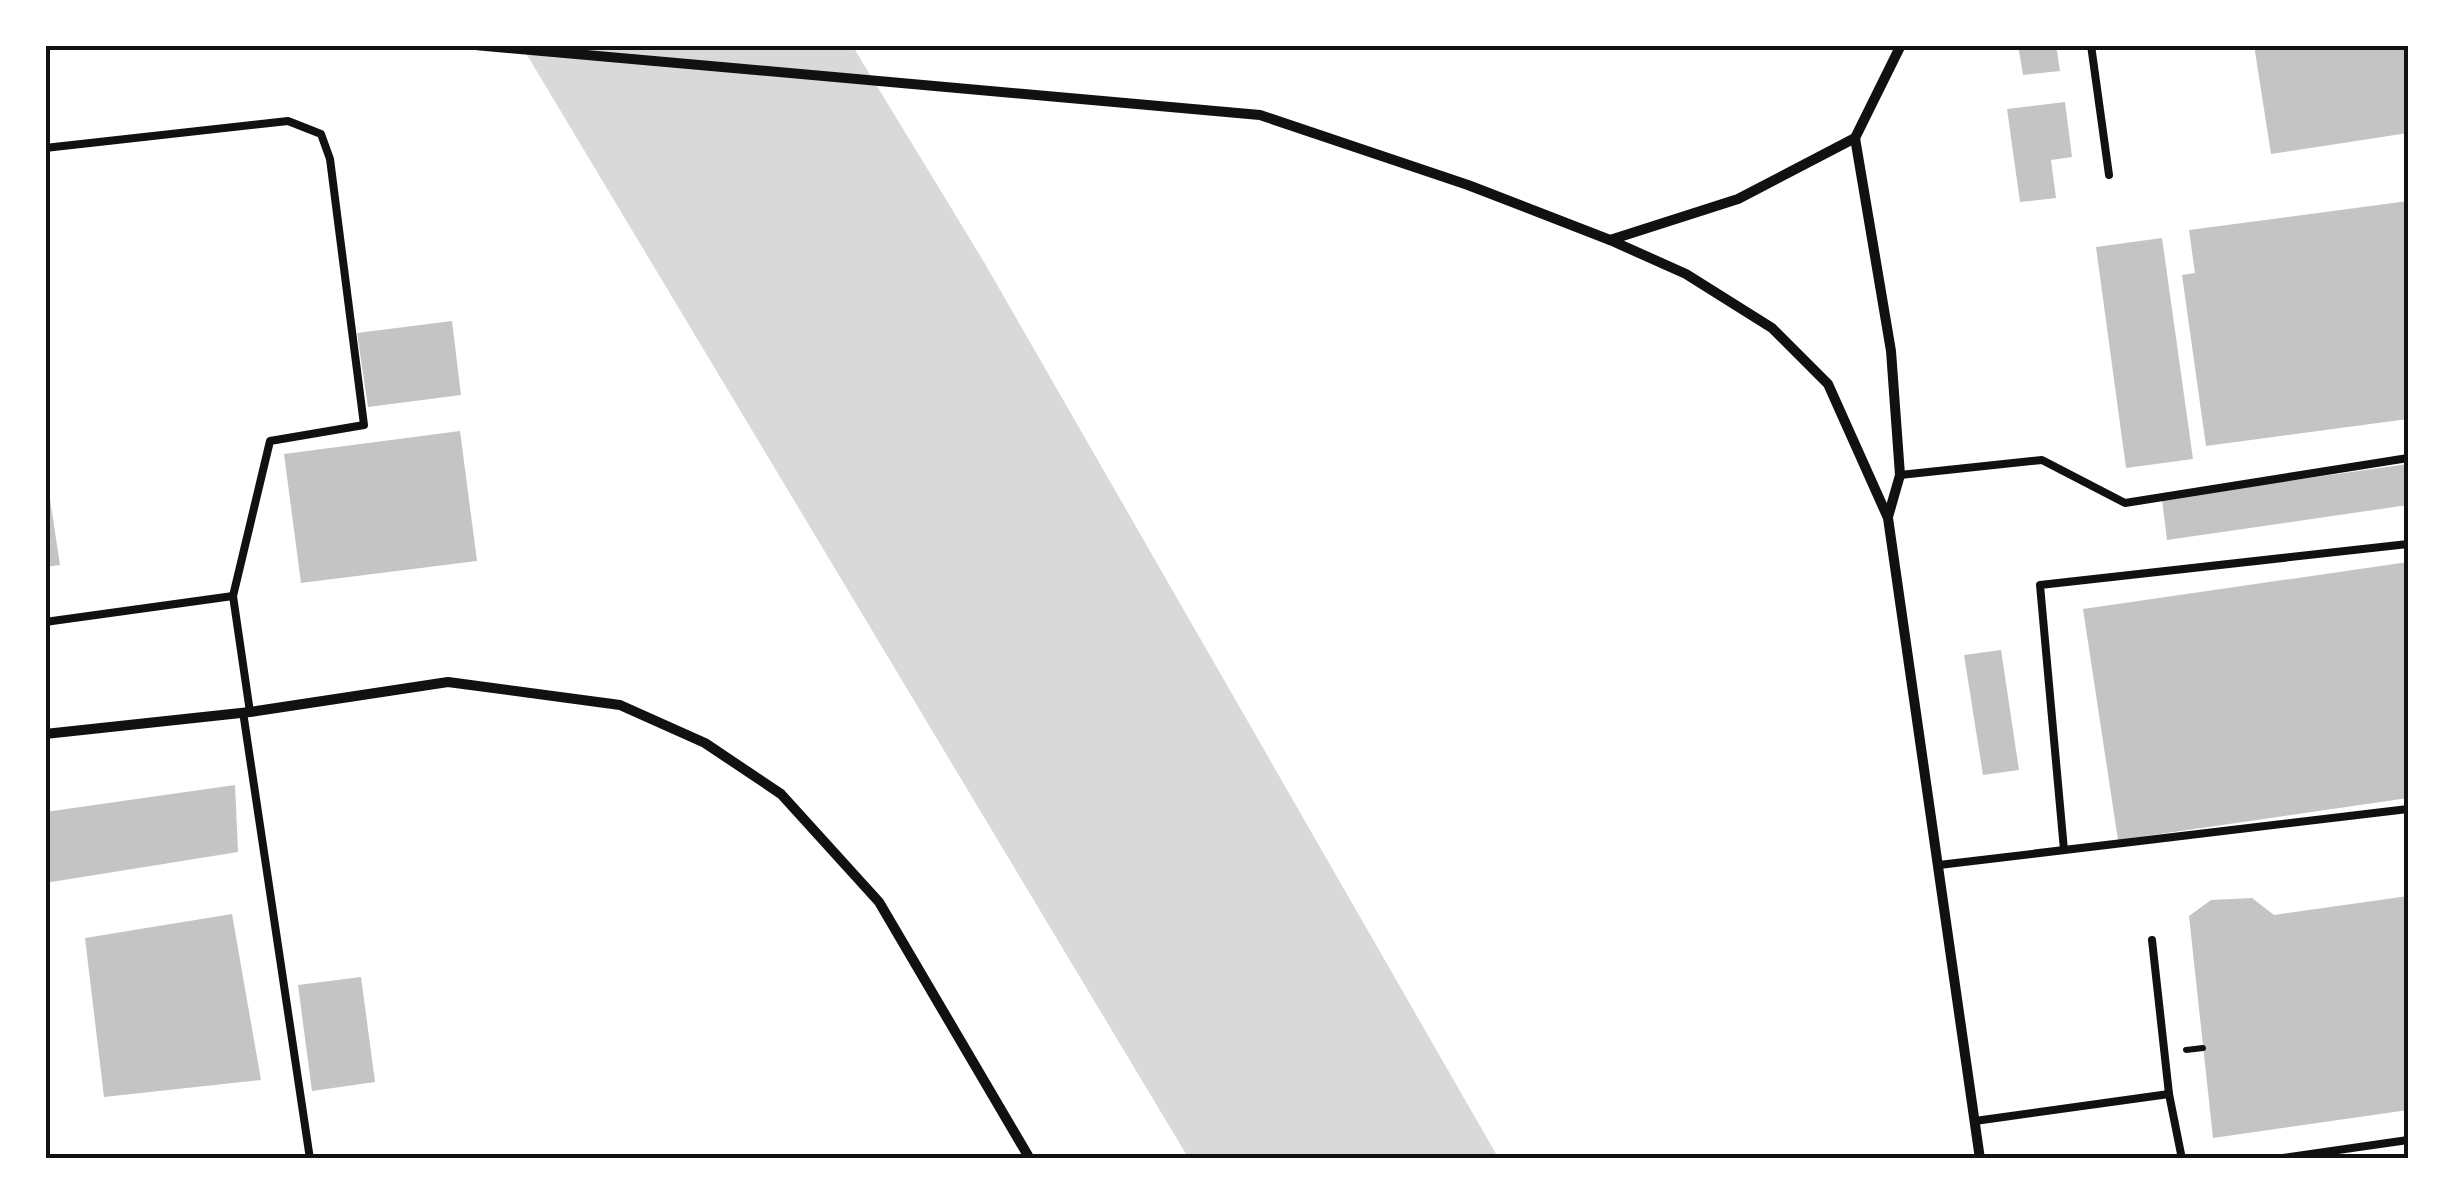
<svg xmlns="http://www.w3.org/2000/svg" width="2453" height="1204" font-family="'PT Sans',sans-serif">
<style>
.water{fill:#d9d9d9}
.building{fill:#c4c4c4}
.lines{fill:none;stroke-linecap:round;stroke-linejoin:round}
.path{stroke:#111;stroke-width:6}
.service{stroke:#111;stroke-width:8}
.minor{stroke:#111;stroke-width:10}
.neatline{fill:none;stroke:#111;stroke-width:4}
</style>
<rect width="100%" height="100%" fill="#fff"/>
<path class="water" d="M521 45H852L984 262 1499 1159H1189Z"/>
<g class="building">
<path d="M2018 45H2056L2060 71 2023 75Z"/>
<path d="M2254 45H2408V133L2271 154Z"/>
<path d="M2065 102 2072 157 2051 160 2056 198 2020 202 2007 109Z"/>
<path d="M2408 201V419L2206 446 2182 275 2195 273 2189 230Z"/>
<path d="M2162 238 2193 459 2126 468 2096 247Z"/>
<path d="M452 321 461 395 368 407 357 333Z"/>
<path d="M460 431 477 561 301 583 284 454Z"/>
<path d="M2408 464V505L2167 540 2162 499Z"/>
<path d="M45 466 60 565 45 567Z"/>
<path d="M2408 562V798L2118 840 2083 609Z"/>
<path d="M2001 650 2019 770 1983 775 1964 655Z"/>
<path d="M235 785 238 852 45 883V812Z"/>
<path d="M2408 896V1110L2213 1138 2189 916 2211 900 2252 898 2274 915Z"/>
<path d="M232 914 261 1080 104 1097 85 938Z"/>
<path d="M361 977 375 1082 312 1091 298 985Z"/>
</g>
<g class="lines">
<path class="path" d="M2186 1050 2203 1048"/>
<g class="service">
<path d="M2091 45 2109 175"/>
<path d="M45 148 288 121 321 134 330 159 364 425 270 441 233 596 250 712"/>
<path d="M1900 475 2042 460 2125 503 2408 458"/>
<path d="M45 622 233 596"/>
<path d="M243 712 310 1159"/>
<path d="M2064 850 2040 585 2408 544"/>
<path d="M1939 865 2408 809"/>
<path d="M2152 940 2169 1094 2182 1159"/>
<path d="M1975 1121 2169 1094"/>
<path d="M2276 1159 2408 1140"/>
</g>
<g class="minor">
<path d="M475 45 1260 115 1468 185 1610 240 1686 274 1772 328 1828 384 1888 518 1980 1159"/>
<path d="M1610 240 1738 199 1855 138"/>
<path d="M1888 517 1900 475 1891 351 1855 138 1901 45"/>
<path d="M45 734 250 712 448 682 620 705 705 743 781 794 879 902 1030 1159"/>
</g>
</g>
<rect width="2453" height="1204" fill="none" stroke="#ffffff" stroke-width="95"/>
<rect x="48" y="48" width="2358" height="1108" class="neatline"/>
</svg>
